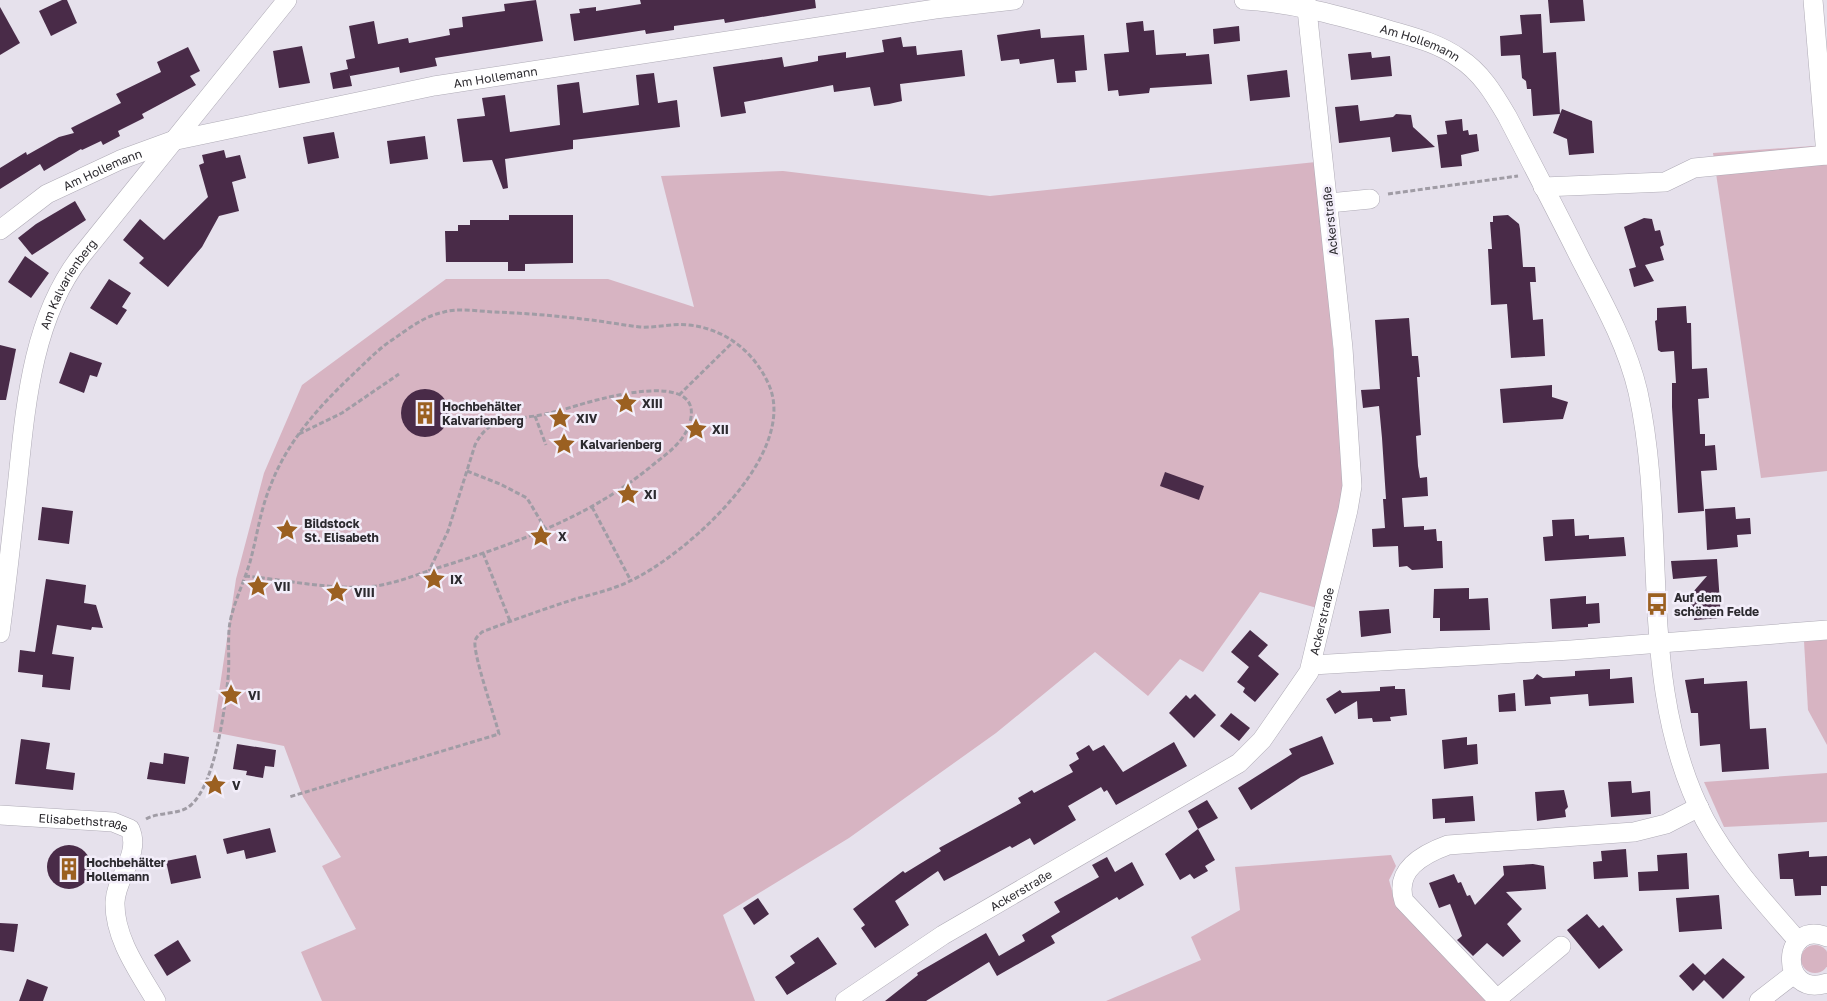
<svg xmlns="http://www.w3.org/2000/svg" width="1827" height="1001" font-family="'Golos Text',sans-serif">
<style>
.green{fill:#d7b4c2}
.building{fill:#492b48}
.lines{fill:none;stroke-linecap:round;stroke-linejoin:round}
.minor-casing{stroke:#afabb6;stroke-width:20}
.path{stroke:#a09ca5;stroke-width:3;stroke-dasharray:5 2.5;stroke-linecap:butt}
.minor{stroke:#fff;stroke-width:19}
.labels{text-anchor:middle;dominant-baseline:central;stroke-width:5;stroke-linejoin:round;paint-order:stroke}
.street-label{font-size:12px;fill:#2c2a2f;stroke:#f3eefa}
.poi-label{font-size:12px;font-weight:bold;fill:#2c2a2f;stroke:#f3eefa;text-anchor:start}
</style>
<rect width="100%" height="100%" fill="#e6e1ec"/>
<g class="green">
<path d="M1827 145V471L1761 478 1713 153Z"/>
<path d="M1316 162 1332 336 1344 492 1317 608 1260 592 1203 672 1180 659 1148 696 1095 652 996 733 849 838 723 915 755 1001H322L301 952 356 929 322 866 341 857 303 797 284 746 213 732 236 579 264 473 302 385 446 279H608L694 307 661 176 783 171 990 196Z"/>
<path d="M1827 621V745L1808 710 1803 624Z"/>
<path d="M1827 773V822L1724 827 1704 782Z"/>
<path d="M1391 855 1396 866 1389 880 1396 905 1489 1001H1106L1201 960 1191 937 1240 910 1235 867Z"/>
<circle cx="1815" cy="959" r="14"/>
</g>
<g class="building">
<path d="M62 0H67L77 23 51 36 39 11Z"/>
<path d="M536 0 543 41 435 58 437 66 400 73 399 67 350 76 349 72 352 86 333 89 330 73 348 69 346 60 355 58 349 26 374 21 378 44 408 38 409 43 450 35 449 29 463 27 462 17 505 11 504 4Z"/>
<path d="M640 0H815L816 8 725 23 724 19 674 26V30L646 34 645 30 574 41 570 14 580 13 579 9 596 7V11L641 4Z"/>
<path d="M1548 0H1583L1585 21 1550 23Z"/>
<path d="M0 7 20 43 0 55Z"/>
<path d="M1541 14 1543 53 1556 52 1560 114 1562 109 1592 121 1594 153 1569 155 1567 139 1553 133 1560 114 1533 116 1531 89H1527L1526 81 1522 78 1520 55 1501 56 1500 36 1522 34 1520 15Z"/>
<path d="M1143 21 1144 31 1154 30 1156 55 1186 53V56L1209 54 1212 84 1150 88 1149 93 1119 96 1118 90 1108 91 1104 54 1129 52 1126 23Z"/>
<path d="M1239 26 1240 41 1214 44 1213 29Z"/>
<path d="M1040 29 1041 38 1084 35 1087 70 1075 71 1076 82 1057 83 1054 59 1020 64 1019 59 1001 61 997 35Z"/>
<path d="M901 37 903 47 916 46 917 55 962 50 965 76 900 84 902 101 889 104 874 106 870 87 834 92 833 85 744 102 746 113 721 117 713 67 782 57 784 67 813 62 818 61V56L846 52V58L884 52 882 40Z"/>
<path d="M302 46 310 83 279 88 273 51Z"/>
<path d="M188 47 200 71 190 76 196 85 142 114 144 118 118 131 120 136 103 145 101 141 82 150 81 149 44 171 40 164 0 189V168L26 152 27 155 59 137 74 133 71 128 121 103 116 94 161 72 157 62Z"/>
<path d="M1371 52 1372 58 1390 56 1392 76 1351 80 1348 54Z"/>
<path d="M1287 70 1290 97 1250 101 1247 75Z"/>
<path d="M654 73 658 103 677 100 680 127 573 140V149L505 159 508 188 503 189 492 160 463 162 457 119 485 116 482 98 505 95 510 132 560 125 557 85 579 82 583 113 639 105 636 75Z"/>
<path d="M1358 105 1360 121 1393 117 1396 114 1411 115 1413 127 1435 147 1392 152 1390 137 1339 143 1335 107Z"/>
<path d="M1462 119 1463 131 1468 130 1469 135 1477 134 1479 151 1461 155 1462 166 1441 168 1437 135 1447 134 1445 121Z"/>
<path d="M334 132 339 158 308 164 303 137Z"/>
<path d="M425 136 428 159 390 164 387 141Z"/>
<path d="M224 150 226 158 240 155 246 178 232 182 239 211 219 216 202 247 168 287 139 263 144 258 123 240 140 219 164 240 208 197 199 165 204 163 202 155Z"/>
<path d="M75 201 86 220 32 255 18 238 36 224Z"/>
<path d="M509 215H573V263L525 264V271H508V262H446L445 231H458V225H470V220H509Z"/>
<path d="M1508 215 1519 224 1520 229 1523 267H1535L1536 282H1530L1533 320 1543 319 1545 356 1511 358 1507 304 1491 305 1488 249H1492L1490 222H1493V216Z"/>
<path d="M1644 218 1652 219 1655 231 1660 230 1664 245 1660 247 1664 260 1645 265 1654 281 1634 287 1629 269 1636 267 1624 227Z"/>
<path d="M25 256 49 273 31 298 8 282Z"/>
<path d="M109 279 131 293 122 307 127 310 117 325 90 308Z"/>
<path d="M1686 306 1687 323H1691L1692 369 1707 368 1709 398 1698 399 1700 434H1705V446L1715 445 1717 470 1701 471 1704 511 1678 513 1672 407V383H1676L1674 351 1661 352 1658 350 1655 321 1657 320V308Z"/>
<path d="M1409 318 1412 356H1418L1420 377H1417L1421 435 1416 436 1418 466 1420 478 1427 477 1428 496 1402 498 1404 527 1424 526V530L1436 529 1437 541H1442L1443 568 1412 570 1407 566 1399 567 1398 546 1373 547 1372 529 1385 528 1383 499H1386L1382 438 1379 406 1363 408 1361 390 1380 389 1375 320Z"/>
<path d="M0 345 16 349 6 400H0Z"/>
<path d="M70 352 102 363 97 377 90 375 84 393 59 383Z"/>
<path d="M1552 385V397L1568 402 1563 419 1503 423 1500 389Z"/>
<circle cx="425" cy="413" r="24"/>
<path d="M1165 472 1204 486 1199 500 1160 486Z"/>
<path d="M42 507 73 511 69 544 38 540Z"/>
<path d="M1735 507 1736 519 1750 518 1751 534 1737 535 1738 547 1707 550 1705 509Z"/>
<path d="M1574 519 1575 536 1589 535V539L1624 537 1626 556 1545 561 1543 537 1553 536 1552 520Z"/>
<path d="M1717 559 1721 618 1694 620 1693 606 1686 600 1707 576 1673 579 1671 561Z"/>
<path d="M46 579 86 585 84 603 96 605 103 628 92 627 91 630 57 625 52 654 74 657 70 690 42 687 43 675 18 672 20 650 35 652Z"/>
<path d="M1469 588V599L1488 598 1490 630 1440 631V618H1433L1434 589Z"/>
<path d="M1586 596V604L1599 603 1600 623 1588 624V627L1552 629 1550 599Z"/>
<path d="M1389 609 1391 633 1361 637 1359 611Z"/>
<path d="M1250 630 1268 645 1258 656 1279 674 1255 702 1243 692 1245 688 1237 682 1249 667 1231 652Z"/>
<path d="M1610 669V679L1632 677 1634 703 1589 706 1588 694 1550 697 1551 704 1525 706 1523 680 1533 679 1537 674 1543 678 1575 676V671Z"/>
<path d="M1704 678V684L1747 681 1750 729 1766 728 1769 769 1722 772 1720 744 1700 746 1698 713H1691L1685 680Z"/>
<path d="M1395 686V689H1405L1407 715 1390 717 1391 721 1373 722 1372 718 1358 719 1357 701 1335 714 1326 699 1340 690 1342 693 1380 691V687Z"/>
<path d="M1515 693 1516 711 1499 712 1498 695Z"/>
<path d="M1195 694 1216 715 1194 738 1169 713 1186 695 1190 699Z"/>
<path d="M1231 713 1250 728 1239 741 1220 726Z"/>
<path d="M1322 736 1334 764 1301 777 1251 810 1238 788 1292 754 1289 749Z"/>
<path d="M1467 737V745L1477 744 1478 764 1444 769 1442 740Z"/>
<path d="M21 739 50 743 46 769 75 773 73 790 15 784Z"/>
<path d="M1174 742 1187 766 1116 805 1107 790 1104 792 1101 787 1068 806 1076 820 1034 845 1030 838 1012 848 1010 846 944 881 938 871 895 901 909 925 875 948 861 928 865 925 853 909 903 871 905 873 941 851 939 848 1021 803 1018 798 1032 790 1034 793 1073 772 1069 765 1079 759 1076 753 1089 745 1093 751 1104 745 1123 772Z"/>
<path d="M237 744 276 750 274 767 265 766 263 778 246 775 247 771 233 769Z"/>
<path d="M164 753 189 757 185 784 147 779 150 762 163 764Z"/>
<path d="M1631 781 1632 793 1650 791 1651 814 1611 817 1608 782Z"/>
<path d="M1564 790 1568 807 1565 810 1566 817 1537 821 1535 792Z"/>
<path d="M1473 796 1475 821 1445 823V818L1433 819 1432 799Z"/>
<path d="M1207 800 1218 818 1198 829 1188 811Z"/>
<path d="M270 828 276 852 246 859 244 850 227 854 223 839Z"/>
<path d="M1198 829 1215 860 1205 866 1208 871 1194 879 1190 874 1180 880 1165 854Z"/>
<circle cx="69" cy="867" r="22"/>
<path d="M1626 849 1628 877 1594 879 1593 862 1602 861 1601 851Z"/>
<path d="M1809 851V857L1827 856V886H1821V895L1795 896 1793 879H1780L1778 854Z"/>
<path d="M1687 853 1689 889 1639 891 1638 872 1658 871 1657 855Z"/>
<path d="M196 855 201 878 171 884 166 861Z"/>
<path d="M1107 857 1115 872 1132 862 1144 885 1119 900 1117 897 1051 936 1055 943 997 976 989 962 926 1001H885L918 975 917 973 986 933 999 956 1025 941 1022 935 1060 912 1054 902 1099 877 1092 865Z"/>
<path d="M1533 864 1544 866 1546 889 1506 892 1522 909 1507 924 1521 941 1503 957 1487 943 1473 956 1457 940 1462 936 1450 904 1439 908 1429 883 1454 874 1458 883 1461 882 1467 896 1470 895 1475 905 1504 875 1503 866Z"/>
<path d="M1719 895 1722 929 1679 932 1676 898Z"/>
<path d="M758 898 769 914 754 925 743 908Z"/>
<path d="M1587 914 1599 928 1603 925 1623 950 1599 969 1567 930Z"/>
<path d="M0 923 18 924 14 952 0 950Z"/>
<path d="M818 937 837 964 787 995 775 977 795 963 790 956Z"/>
<path d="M178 940 191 961 167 976 154 955Z"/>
<path d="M1723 958 1745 977 1723 999 1704 980 1693 991 1679 976 1693 963 1705 975Z"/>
<path d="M27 979 48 987 43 1001H19Z"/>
</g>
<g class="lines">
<defs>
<g id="minor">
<path id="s1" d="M1244 0C1294 3 1341 16 1389 30 1413 37 1438 43 1459 58 1481 72 1494 94 1507 116 1532 164 1557 212 1581 260 1603 302 1627 345 1638 392 1669 534 1635 686 1705 820 1729 864 1765 903 1798 941"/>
<path d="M1813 0 1826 155"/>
<path d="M1543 187 1665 182 1694 168 1827 155"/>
<path d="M1329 203 1370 199"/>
<path id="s2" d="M0 230 47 194 120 160 172 141 434 86 935 9 1014 0"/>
<path id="s3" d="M0 633C6 588 11 543 16 497 25 416 29 323 81 256L287 0"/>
<path d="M1312 665 1571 650 1827 630"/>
<path id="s4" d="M0 815 113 822 130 829C141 854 116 877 115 902 114 938 139 972 156 1001"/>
<path d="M1827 937C1781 918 1778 999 1827 983"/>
<path d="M1497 999 1561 946"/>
<path id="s5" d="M845 1001 943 935 1239 763 1262 740 1309 672 1348 510 1352 486 1343 348 1306 0"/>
<path d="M1499 1001 1404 901C1394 870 1423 854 1448 845L1634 832 1666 824 1699 807"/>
<path d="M1759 1001 1794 974"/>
</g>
</defs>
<use href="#minor" class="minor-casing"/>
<g class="path">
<path d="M1388 194 1518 176"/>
<path d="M679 395 734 341"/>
<path d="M535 416 546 445"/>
<path d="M299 434 342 413 399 374"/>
<path d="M467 471 500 484 527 498 546 530"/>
<path d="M592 507 631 581"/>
<path d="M483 553 510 621"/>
<path d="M245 576C288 580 334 591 376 586 396 583 416 575 434 569 512 545 591 517 654 464 669 452 685 441 690 422 705 367 595 400 572 407 559 411 548 414 535 416 509 420 488 418 475 445L448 531 429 571"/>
<path d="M146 819C160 811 178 816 191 805 215 784 225 709 228 678 230 660 227 640 230 622 234 602 244 582 250 562 257 537 260 511 270 487 286 444 315 411 347 380 361 367 374 353 389 342 406 331 423 316 444 312 459 308 477 311 493 312 525 313 558 316 591 320 607 322 623 325 640 327 656 328 672 323 689 325 725 329 754 351 769 385 799 455 685 556 628 582 611 590 593 594 575 599 544 609 513 620 482 632 479 635 476 637 475 641 473 655 495 717 499 734L289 797"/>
</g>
<use href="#minor" class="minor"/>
</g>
<defs>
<symbol id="sight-bare" viewBox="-9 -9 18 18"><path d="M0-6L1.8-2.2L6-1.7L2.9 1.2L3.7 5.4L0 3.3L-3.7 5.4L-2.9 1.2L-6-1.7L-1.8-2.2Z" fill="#9b6021" stroke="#f3eefa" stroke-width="2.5" paint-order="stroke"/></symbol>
<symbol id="building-bare" viewBox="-9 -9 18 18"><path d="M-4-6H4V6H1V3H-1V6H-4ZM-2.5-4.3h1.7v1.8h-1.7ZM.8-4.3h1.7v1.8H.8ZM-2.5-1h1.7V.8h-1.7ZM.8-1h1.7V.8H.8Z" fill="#9b6021" stroke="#f3eefa" stroke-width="2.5" paint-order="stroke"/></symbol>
<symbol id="bus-bare" viewBox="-9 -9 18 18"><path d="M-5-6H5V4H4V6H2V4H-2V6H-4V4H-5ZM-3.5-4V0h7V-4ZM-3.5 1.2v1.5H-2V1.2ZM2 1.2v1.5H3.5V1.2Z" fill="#9b6021" stroke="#f3eefa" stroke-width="2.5" paint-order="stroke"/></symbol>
</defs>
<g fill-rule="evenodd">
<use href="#sight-bare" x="610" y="387" width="32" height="32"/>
<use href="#building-bare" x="409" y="397" width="32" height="32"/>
<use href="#sight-bare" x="544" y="402" width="32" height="32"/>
<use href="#sight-bare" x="680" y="413" width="32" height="32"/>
<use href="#sight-bare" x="548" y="428" width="32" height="32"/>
<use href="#sight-bare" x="612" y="478" width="32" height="32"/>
<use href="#sight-bare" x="271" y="514" width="32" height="32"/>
<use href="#sight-bare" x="525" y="520" width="32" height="32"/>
<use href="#sight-bare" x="418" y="563" width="32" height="32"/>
<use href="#sight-bare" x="242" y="570" width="32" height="32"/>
<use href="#sight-bare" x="321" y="576" width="32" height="32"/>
<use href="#bus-bare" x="1641" y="588" width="32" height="32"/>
<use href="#sight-bare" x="215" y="679" width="32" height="32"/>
<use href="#sight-bare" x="199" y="769" width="32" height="32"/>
<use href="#building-bare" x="53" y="853" width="32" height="32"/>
</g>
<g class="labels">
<g class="street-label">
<text stroke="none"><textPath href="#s1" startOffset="182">Am Hollemann</textPath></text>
<text stroke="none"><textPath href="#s2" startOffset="525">Am Hollemann</textPath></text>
<text stroke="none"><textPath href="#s2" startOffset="120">Am Hollemann</textPath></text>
<text transform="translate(1330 221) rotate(-96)">Ackerstraße</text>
<text stroke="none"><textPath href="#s3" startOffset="359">Am Kalvarienberg</textPath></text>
<text stroke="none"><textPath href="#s5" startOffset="628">Ackerstraße</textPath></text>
<text stroke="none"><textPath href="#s4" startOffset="84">Elisabethstraße</textPath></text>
<text stroke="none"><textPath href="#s5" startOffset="208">Ackerstraße</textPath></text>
</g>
<g class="poi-label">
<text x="642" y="403">XIII</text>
<text x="442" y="406">Hochbehälter<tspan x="442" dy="14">Kalvarienberg</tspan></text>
<text x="576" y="418">XIV</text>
<text x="712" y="429">XII</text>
<text x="580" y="444">Kalvarienberg</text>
<text x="644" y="494">XI</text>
<text x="304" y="523">Bildstock<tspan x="304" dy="14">St. Elisabeth</tspan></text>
<text x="558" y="536">X</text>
<text x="450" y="579">IX</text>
<text x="274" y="586">VII</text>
<text x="354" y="592">VIII</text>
<text x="1674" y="597">Auf dem<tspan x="1674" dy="14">schönen Felde</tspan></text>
<text x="248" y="695">VI</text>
<text x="232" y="785">V</text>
<text x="86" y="862">Hochbehälter<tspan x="86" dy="14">Hollemann</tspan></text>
</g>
</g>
</svg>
